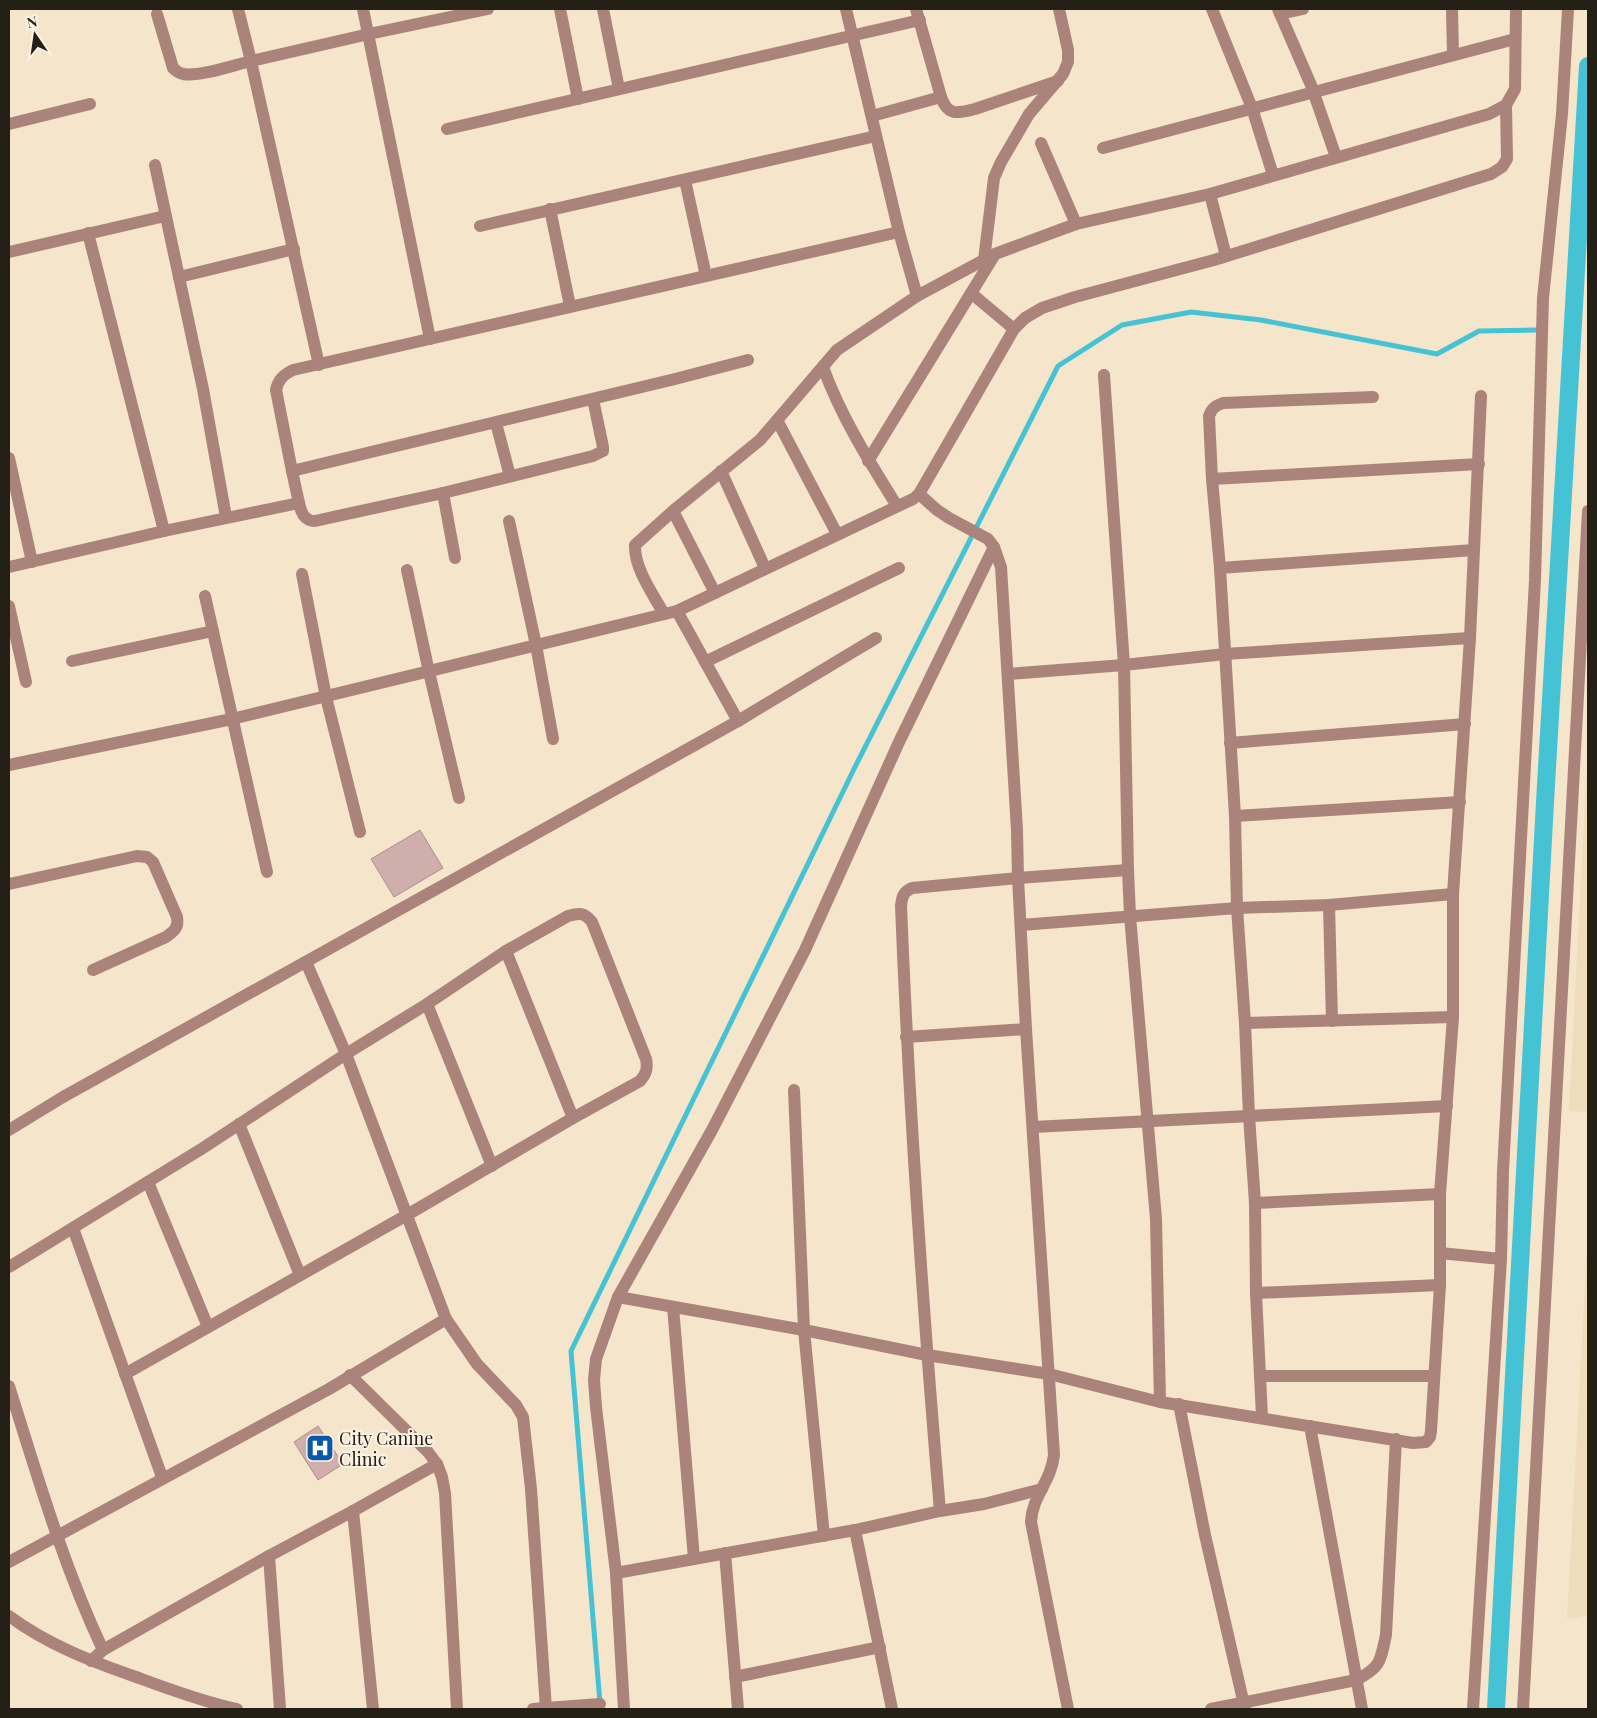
<svg xmlns="http://www.w3.org/2000/svg" width="1597" height="1718" font-family="'Playfair Display',serif">
<style>
.built{fill:#efdcbb}
.lines{fill:none;stroke-linecap:round;stroke-linejoin:round}
.stream{stroke:#46c2d5;stroke-width:5}
.canal{stroke:#46c2d5;stroke-width:18}
.building{fill:#cfaeac;stroke:#ae8f8d}
.street{stroke:#aa837b;stroke-width:12}
.labels{text-anchor:middle;dominant-baseline:central;stroke-width:4;stroke-linejoin:round;paint-order:stroke}
.poi-label{font-size:18px;fill:#252016;stroke:#fcf3e4;text-anchor:start}
</style>
<rect width="100%" height="100%" fill="#f4e5cb"/>
<g class="built">
<path d="M1588 744V1112L1569 1111Z"/>
<path d="M1588 1230V1615L1567 1619Z"/>
</g>
<g class="lines">
<path class="stream" d="M600 1703 571 1351 854 769 1058 366 1122 325 1191 312 1261 320 1437 354 1479 331 1537 330"/>
<path class="canal" d="M1496 1709 1545 802 1588 66"/>
</g>
<g class="building">
<path d="M420 830 443 868 394 897 371 859Z"/>
<path d="M318 1426 343 1464 318 1480 294 1442Z"/>
</g>
<g class="lines">
<g class="street">
<path d="M363 9 430 339"/>
<path d="M560 9 578 99"/>
<path d="M603 9 619 89"/>
<path d="M846 9 899 232 917 296"/>
<path d="M916 9 941 97C948 117 958 113 975 109L1058 81"/>
<path d="M1212 9 1252 108 1273 175"/>
<path d="M1278 9 1311 85 1336 157"/>
<path d="M1452 9 1453 55"/>
<path d="M157 14 173 68C176 71 179 73 183 74 200 77 234 65 251 61L238 9"/>
<path d="M1280 14 1303 9"/>
<path d="M872 116 941 97"/>
<path d="M9 124 90 104"/>
<path d="M447 129 920 20"/>
<path d="M1041 143 1076 224"/>
<path d="M1103 148 1515 39"/>
<path d="M155 165 203 389 226 517"/>
<path d="M685 180 706 276"/>
<path d="M1210 194 1226 256"/>
<path d="M550 209 570 306"/>
<path d="M480 226 876 136"/>
<path d="M88 233 164 531"/>
<path d="M9 252 165 216"/>
<path d="M984 260 994 178 1001 162 1029 114 1063 74 1068 62V50L1059 9"/>
<path d="M179 277 294 249"/>
<path d="M971 293 1014 329"/>
<path d="M319 365 251 61 369 34 488 9"/>
<path d="M823 367C841 417 869 461 897 506"/>
<path d="M1104 375 1124 665 1128 870 1130 916 1156 1219 1160 1402"/>
<path d="M777 420 837 534"/>
<path d="M496 423 510 476"/>
<path d="M9 458 32 562"/>
<path d="M868 461 995 254"/>
<path d="M292 471 276 390C278 380 283 375 293 370L899 232"/>
<path d="M721 471 765 568"/>
<path d="M1212 479 1479 464"/>
<path d="M443 493 455 558"/>
<path d="M919 494 937 510 949 518 988 539 994 547 1001 567 1017 830 1018 878 1026 1029 1054 1455C1051 1482 1032 1496 1031 1522L1068 1709"/>
<path d="M299 503C301 512 304 521 315 521L443 493 593 456 603 451V447L593 399"/>
<path d="M673 511 715 593"/>
<path d="M509 521 536 645 553 739"/>
<path d="M9 567 164 531 299 503 292 471 675 379 748 360"/>
<path d="M1220 568 1474 550"/>
<path d="M407 570 429 672 459 798"/>
<path d="M302 574 326 697 360 832"/>
<path d="M205 596 267 872"/>
<path d="M9 606 26 682"/>
<path d="M664 614C653 594 634 568 635 545L673 511 760 440 837 350 917 296 995 254 1076 224 1210 194 1489 114 1506 105 1515 89 1516 9"/>
<path d="M72 661 213 631"/>
<path d="M705 662 899 568"/>
<path d="M1008 674 1124 665 1225 654 1470 638"/>
<path d="M738 721 876 638"/>
<path d="M1230 743 1465 724"/>
<path d="M9 765 232 719 677 611 913 499 919 494 1014 329 1025 318 1042 308 1075 297 1214 260 1491 174 1502 167 1507 159 1506 105"/>
<path d="M1235 816 1460 802"/>
<path d="M9 884 137 856 147 857 153 862 177 917C179 928 174 931 166 937L93 970"/>
<path d="M1329 905 1332 1021"/>
<path d="M1021 925 1237 908 1329 905 1453 894"/>
<path d="M506 951 573 1118"/>
<path d="M306 962 346 1054 446 1319 477 1364 516 1405 523 1417 531 1489 546 1709"/>
<path d="M427 1004 492 1166"/>
<path d="M1245 1023 1453 1017"/>
<path d="M906 1037 1026 1029"/>
<path d="M794 1090 804 1330 824 1536"/>
<path d="M239 1124 300 1275"/>
<path d="M1033 1127 1447 1106"/>
<path d="M9 1130 63 1097 738 721 677 611"/>
<path d="M148 1182 208 1327"/>
<path d="M1255 1203 1440 1194"/>
<path d="M73 1228 162 1477"/>
<path d="M1440 1253 1501 1259"/>
<path d="M9 1267 203 1148 346 1054 427 1004 506 951 568 916C579 913 584 912 592 922L646 1059C648 1069 646 1074 640 1081L573 1118 407 1215 125 1374"/>
<path d="M1256 1293 1440 1285"/>
<path d="M618 1297 804 1330 927 1355 1049 1374 1160 1402 1413 1443 1426 1442 1430 1437 1431 1431 1440 1285V1194L1453 1017V894L1470 638 1481 396"/>
<path d="M673 1307 694 1559"/>
<path d="M350 1375 428 1452 437 1464 442 1477 445 1493 457 1709"/>
<path d="M1260 1376H1434"/>
<path d="M9 1386C37 1475 63 1565 103 1650"/>
<path d="M1179 1404 1205 1535 1245 1709"/>
<path d="M1262 1417 1256 1293 1255 1203 1249 1116 1245 1023 1237 908 1235 816 1220 568 1212 479 1209 416C1212 408 1215 406 1223 403L1373 397"/>
<path d="M1310 1426 1362 1709"/>
<path d="M353 1511 373 1709"/>
<path d="M940 1511C923 1310 909 1108 901 906 902 897 903 892 912 888L1018 878 1128 870"/>
<path d="M855 1530 892 1709"/>
<path d="M725 1553 738 1709"/>
<path d="M269 1556 280 1709"/>
<path d="M9 1562 329 1389 446 1319"/>
<path d="M616 1573 855 1530 940 1511 984 1504 1042 1489"/>
<path d="M9 1616C48 1645 93 1662 139 1678 171 1690 204 1702 237 1709"/>
<path d="M91 1661 103 1650 269 1556 353 1511 437 1464"/>
<path d="M735 1677 880 1647"/>
<path d="M533 1709 600 1704"/>
<path d="M624 1709 616 1573 596 1407 594 1380 596 1359 618 1297 712 1130 805 950 899 742 994 547"/>
<path d="M1211 1709 1356 1680C1381 1667 1380 1662 1386 1635L1396 1439"/>
<path d="M1473 1709 1501 1259 1503 1171 1535 580 1543 298 1562 114 1568 9"/>
<path d="M1523 1709 1588 511"/>
</g>
</g>
<defs>
<symbol id="hospital-square" viewBox="-11 -11 22 22"><rect x="-9" y="-9" width="18" height="18" rx="4" fill="#0a59a8" stroke="#fcf3e4"/><path d="M-5-5h3v3.5h4V-5h3V5h-3V1.5h-4V5h-3Z" fill="#fff"/></symbol>
</defs>
<g fill-rule="evenodd">
<use href="#hospital-square" x="304" y="1432" width="32" height="32"/>
</g>
<g class="labels">
<g class="poi-label">
<text x="339" y="1438">City Canine<tspan x="339" dy="21">Clinic</tspan></text>
</g>
</g>
<rect width="1597" height="1718" fill="none" stroke="#252016" stroke-width="20"/>
<g transform="translate(35 35) rotate(347)" stroke="#fcf3e4" stroke-width="4" paint-order="stroke">
<path d="M0-4L9 19L0 12L-9 19Z" fill="#252016"/>
<text y="-8" font-size="14" font-weight="bold" text-anchor="middle" fill="#252016">N</text>
</g>
</svg>
